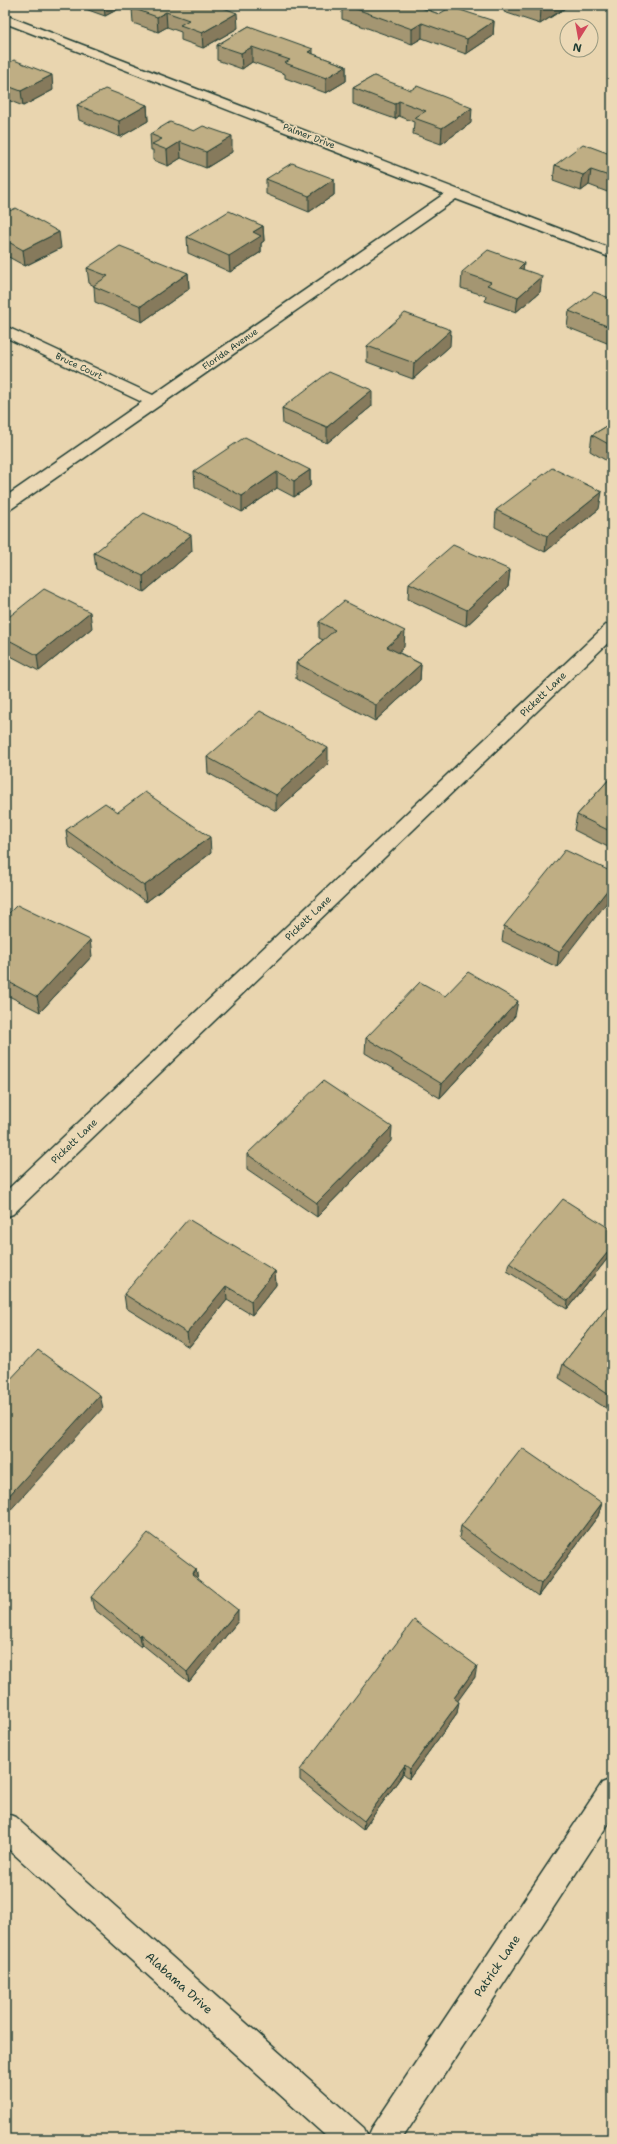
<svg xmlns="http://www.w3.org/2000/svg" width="617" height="2144" font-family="'Shantell Sans',sans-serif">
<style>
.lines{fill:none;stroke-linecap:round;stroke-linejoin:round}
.minor-casing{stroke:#1f3d34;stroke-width:3}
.tertiary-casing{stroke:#1f3d34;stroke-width:3}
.minor{fill:#ecd9b6;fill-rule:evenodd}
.tertiary{fill:#ecd9b6;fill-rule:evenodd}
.wall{fill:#a49672;stroke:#1f3d34}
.shaded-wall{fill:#867a5c;stroke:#1f3d34}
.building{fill:#bfae84;stroke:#1f3d34}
.labels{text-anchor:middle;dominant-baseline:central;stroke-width:3.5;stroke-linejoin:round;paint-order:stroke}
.far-street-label{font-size:9px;fill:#1f3d34;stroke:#ecd9b6}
.street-label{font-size:10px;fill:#1f3d34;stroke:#ecd9b6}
.near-street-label{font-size:12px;fill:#1f3d34;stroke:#ecd9b6}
</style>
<rect width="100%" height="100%" fill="#e9d5af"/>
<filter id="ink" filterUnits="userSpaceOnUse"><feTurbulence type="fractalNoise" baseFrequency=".025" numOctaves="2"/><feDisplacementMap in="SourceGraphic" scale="8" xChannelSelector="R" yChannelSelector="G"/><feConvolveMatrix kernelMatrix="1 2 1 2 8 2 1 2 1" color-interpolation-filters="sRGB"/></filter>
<g filter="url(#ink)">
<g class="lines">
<defs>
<g id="minor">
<path d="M5 15 612 249V258L456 199 11 509 5 510V497L142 402 5 337V326L153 395 444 194 5 23Z"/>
<path d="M612 623V639L13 1214 5 1217V1192L606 625Z"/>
<path d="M612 1779V1818L402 2139H367L372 2128 602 1783Z"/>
</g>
<path id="tertiary" d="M5 1813 15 1817 364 2128 369 2139H329L5 1846Z"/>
</defs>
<use href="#minor" class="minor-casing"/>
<use href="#tertiary" class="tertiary-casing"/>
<use href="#minor" class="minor"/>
<use href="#tertiary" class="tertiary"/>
</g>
<g class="wall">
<path d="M80 5H126L105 16 80 7Z"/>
<path d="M137 5 238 28 203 48 181 40V32L167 27 158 32 133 23 132 8Z"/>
<path d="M342 5H414L439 14 494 21 493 36 466 54 422 38 412 44 342 19Z"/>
<path d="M505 5H570L540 24 504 12Z"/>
<path d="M249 26 313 54 346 66V81L326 93 285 78V74L252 62 242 69 217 60V45Z"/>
<path d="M5 65 53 90 23 106 5 99Z"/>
<path d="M374 76 471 123 441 144 413 134 414 122 399 116 395 119 353 104V88Z"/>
<path d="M77 105H147L148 121 120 137 79 120Z"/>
<path d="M150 134 232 152 206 168 181 158 168 166 153 160V150H151Z"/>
<path d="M612 153V203L609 202 610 193 589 185 581 191 553 181 555 165 610 154Z"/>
<path d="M266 179H334V195L309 212 266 194Z"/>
<path d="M5 213 61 248 25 266 5 255Z"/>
<path d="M263 226 264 241 261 243V252L230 272 188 253 187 237Z"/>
<path d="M87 268 188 273 189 289 142 322 95 302 94 286 89 283Z"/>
<path d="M523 269 540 292 516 312 485 301 486 296 461 288 462 272Z"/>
<path d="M612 299V345L567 327 569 311Z"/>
<path d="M367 346H450L413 379 367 362Z"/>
<path d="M372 406 327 443 283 424 282 408Z"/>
<path d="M612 423V464L590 451 592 435Z"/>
<path d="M310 470V486L294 497 277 488 242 512 195 487 194 471Z"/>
<path d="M599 509 545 552 495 527 496 510Z"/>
<path d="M192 551 144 592 96 569 94 553Z"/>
<path d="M510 570 508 587 466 626 408 599 409 583Z"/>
<path d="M5 620 92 628 39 671 5 653Z"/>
<path d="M319 622 404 647 398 652 421 664 420 680 375 721 296 679V663L323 640 319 638Z"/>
<path d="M207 757 328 764 276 811 208 773Z"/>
<path d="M612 776V849L574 830 577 815Z"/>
<path d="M118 812 211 853 146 902 68 846 66 830Z"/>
<path d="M612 872 557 967 502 941 504 926Z"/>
<path d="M5 917 92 956 40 1012 5 994Z"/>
<path d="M515 1016 440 1098 365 1053 366 1038Z"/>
<path d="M391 1141 317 1217 247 1169V1154Z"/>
<path d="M612 1230V1253L567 1309 507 1271 509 1263Z"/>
<path d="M275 1271 276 1285 252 1315 227 1300 189 1347 126 1308 124 1294Z"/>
<path d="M612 1301V1412L559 1378 563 1364Z"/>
<path d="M602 1503 598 1516 538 1596 459 1538 461 1526Z"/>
<path d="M196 1569 198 1579 238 1621 189 1682 143 1645 141 1647 94 1609 91 1597Z"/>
<path d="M475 1677 457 1701V1713L409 1779 403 1774 363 1830 300 1780V1770Z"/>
</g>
<g class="shaded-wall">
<path d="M104 5H126L105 16Z"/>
<path d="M548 5H570L540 24 541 9Z"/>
<path d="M166 12 167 27 158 32 157 17Z"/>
<path d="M237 13 238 28 203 48 202 33Z"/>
<path d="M494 21 493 36 466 54 467 39Z"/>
<path d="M422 23V38L412 44V29Z"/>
<path d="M252 47V62L242 69 241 53Z"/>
<path d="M313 49V64L308 52Z"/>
<path d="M346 66V81L326 93V78Z"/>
<path d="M52 75 53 90 23 106 21 91Z"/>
<path d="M399 101V116L395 119V104Z"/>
<path d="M147 105 148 121 120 137 119 121Z"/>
<path d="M472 108 471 123 441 144 442 128Z"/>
<path d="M232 136V152L206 168V152Z"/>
<path d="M180 142 181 158 168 166 167 150Z"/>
<path d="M591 170 589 185 581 191 583 175Z"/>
<path d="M334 179V195L309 212V196Z"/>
<path d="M263 226 264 241 261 243V252L230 272 229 256 253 232Z"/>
<path d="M59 232 61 248 25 266 23 250Z"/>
<path d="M524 263 522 279 519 268Z"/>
<path d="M188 273 189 289 142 322 141 306Z"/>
<path d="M542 276 540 292 516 312 518 297Z"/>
<path d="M451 330 450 346 413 379 414 363Z"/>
<path d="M372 390V406L327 443V427Z"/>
<path d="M310 470V486L294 497V481Z"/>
<path d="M277 472V488L242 512V496Z"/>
<path d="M602 492 599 509 545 552 547 536Z"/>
<path d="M191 535 192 551 144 592 143 576Z"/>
<path d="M510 570 508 587 466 626 467 610Z"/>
<path d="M90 612 92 628 39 671 37 655Z"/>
<path d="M405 631 404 647 386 663 387 647Z"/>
<path d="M421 664 420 680 375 721 376 705Z"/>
<path d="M328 748V764L276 811V795Z"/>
<path d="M210 837 211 853 146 902 144 886Z"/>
<path d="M612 884V896L557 967 559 952Z"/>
<path d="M90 940 92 956 40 1012 37 997Z"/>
<path d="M518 1001 515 1016 440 1098 442 1084Z"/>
<path d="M392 1127 391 1141 317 1217V1203Z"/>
<path d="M612 1247V1253L567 1309 568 1301Z"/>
<path d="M275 1271 276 1285 252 1315 251 1301Z"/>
<path d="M226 1286 227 1300 189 1347 187 1333Z"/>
<path d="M100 1395 103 1408 5 1516V1500Z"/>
<path d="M602 1503 598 1516 538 1596 541 1584Z"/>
<path d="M196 1569 198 1580 192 1574Z"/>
<path d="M238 1610V1621L189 1682 187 1672Z"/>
<path d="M140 1634 143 1645 141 1647 139 1636Z"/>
<path d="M477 1666 475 1677 452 1709 454 1698Z"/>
<path d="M459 1702 457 1713 409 1779 410 1769Z"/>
<path d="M405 1765 403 1774 363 1830 364 1821Z"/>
</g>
<g class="building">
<path d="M137 5H216L237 13 202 33 180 25 189 20 166 12 157 17 132 8Z"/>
<path d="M345 5H413L439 14 451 7 494 21 467 39 422 23 412 29Z"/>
<path d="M528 5H548L541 9Z"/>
<path d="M249 26 313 49 308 52 346 66 326 78 285 63 290 60 252 47 241 53 217 45Z"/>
<path d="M14 60 52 75 21 91 5 85V65Z"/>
<path d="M374 76 411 90 417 86 472 108 442 128 414 118 426 111 399 101 395 104 353 88Z"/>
<path d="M105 89 147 105 119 121 77 105Z"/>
<path d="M170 122 194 131 203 126 232 136 206 152 180 142 167 150 152 144 162 139 150 134Z"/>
<path d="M583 144 610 154 612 153V177L591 170 583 175 555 165Z"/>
<path d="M292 163 334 179 309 196 266 179Z"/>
<path d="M16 208 59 232 23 250 5 240V213Z"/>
<path d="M229 211 263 226 253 232 261 236 229 256 187 237Z"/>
<path d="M120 246 188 273 141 306 93 286 108 276 87 268Z"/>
<path d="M488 250 524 263 519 268 542 276 518 297 487 285 491 282 462 272Z"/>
<path d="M594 292 612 299V328L569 311Z"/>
<path d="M405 313 451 330 414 363 367 346Z"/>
<path d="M329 372 372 390 327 427 282 408Z"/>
<path d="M612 423V446L592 435Z"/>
<path d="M245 437 310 470 294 481 277 472 242 496 194 471Z"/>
<path d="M552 468 602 492 547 536 496 510Z"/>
<path d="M144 513 191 535 143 576 94 553Z"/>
<path d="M453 545 510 570 467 610 409 583Z"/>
<path d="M44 589 90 612 37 655 5 638V620Z"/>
<path d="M344 601 405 631 387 647 421 664 376 705 296 663 335 630 319 622Z"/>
<path d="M260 711 328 748 276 795 207 757Z"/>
<path d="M612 776V832L577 815Z"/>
<path d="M145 792 210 837 144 886 66 830 105 803 118 812Z"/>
<path d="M565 850 612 872V884L559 952 504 926Z"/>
<path d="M17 905 90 940 37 997 5 980V917Z"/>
<path d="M468 972 518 1001 442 1084 366 1038 420 982 445 996Z"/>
<path d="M323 1081 392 1127 317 1203 247 1154Z"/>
<path d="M563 1199 612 1230V1247L568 1301 509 1263Z"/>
<path d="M188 1219 275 1271 251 1301 226 1286 187 1333 124 1294Z"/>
<path d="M612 1301V1397L563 1364Z"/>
<path d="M38 1350 100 1395 5 1500V1385Z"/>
<path d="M522 1448 602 1503 541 1584 461 1526Z"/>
<path d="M148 1533 196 1569 192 1574 238 1610 187 1672 140 1634 139 1636 91 1597Z"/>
<path d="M414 1620 477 1666 454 1698 459 1702 410 1769 405 1765 364 1821 300 1770Z"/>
</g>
</g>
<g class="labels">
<g class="far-street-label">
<text transform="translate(309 136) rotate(21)">Palmer Drive</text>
<text transform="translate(230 349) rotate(-35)">Florida Avenue</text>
<text transform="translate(79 366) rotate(25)">Bruce Court</text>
</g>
<g class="street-label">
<text transform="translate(543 694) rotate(-44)">Pickett Lane</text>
<text transform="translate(308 918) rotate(-44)">Pickett Lane</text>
<text transform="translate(74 1141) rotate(-44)">Pickett Lane</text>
</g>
<g class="near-street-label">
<text transform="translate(497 1966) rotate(-56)">Patrick Lane</text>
<text transform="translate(179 1983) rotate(42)">Alabama Drive</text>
</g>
</g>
<rect width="617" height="2144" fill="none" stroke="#ecd9b6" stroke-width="20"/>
<rect x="10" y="10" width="597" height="2124" fill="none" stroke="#1f3d34" stroke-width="1.5" filter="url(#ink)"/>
<g transform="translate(579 38) rotate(191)"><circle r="19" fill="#ecd9b6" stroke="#9a9b82"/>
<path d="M0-3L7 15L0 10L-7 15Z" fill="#d1495b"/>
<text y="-6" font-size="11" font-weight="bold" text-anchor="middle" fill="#1f3d34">N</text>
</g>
</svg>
